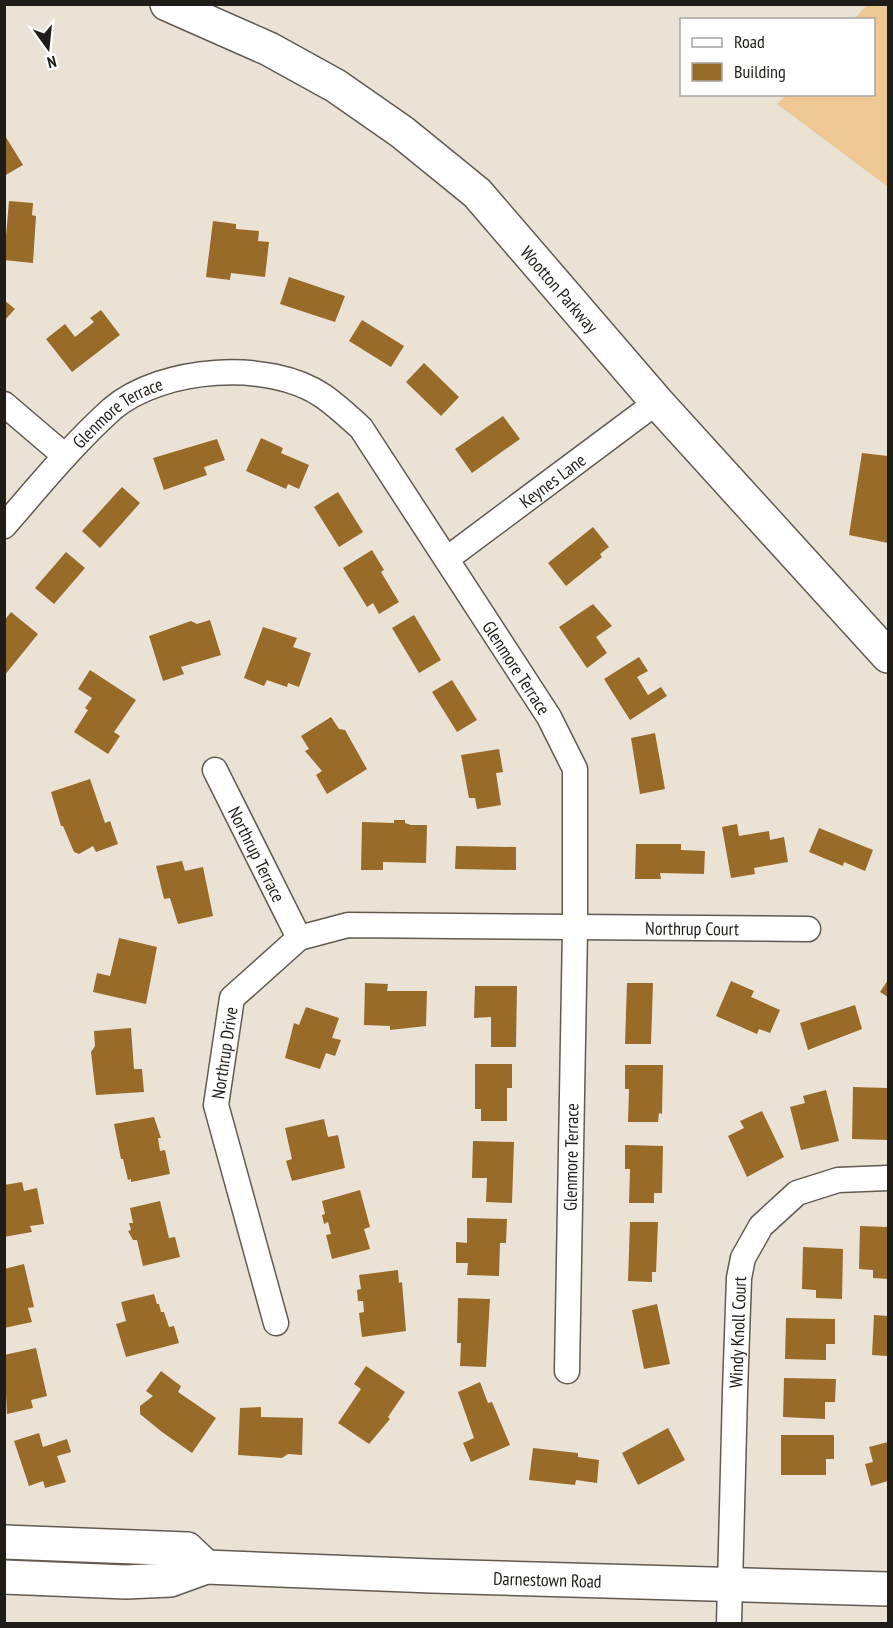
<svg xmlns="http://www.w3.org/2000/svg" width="893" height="1628" font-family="'PT Sans Narrow',sans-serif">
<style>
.pitch{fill:#efc792}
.building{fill:#996b28}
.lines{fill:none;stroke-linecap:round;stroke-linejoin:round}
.minor-casing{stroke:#625a51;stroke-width:27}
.secondary-casing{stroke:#625a51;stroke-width:36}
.minor{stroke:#fff;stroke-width:24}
.secondary{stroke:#fff;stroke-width:33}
.labels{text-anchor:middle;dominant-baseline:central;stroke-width:4.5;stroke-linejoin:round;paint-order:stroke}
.street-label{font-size:18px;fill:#201d19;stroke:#fff}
</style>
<rect width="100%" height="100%" fill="#ebe2d6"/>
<path class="pitch" d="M867 5H888V187L777 104 786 95 874 94V20L854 19Z"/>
<g class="building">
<path d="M4 134 23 165 4 176Z"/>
<path d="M9 201 33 203 32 215 36 216 33 263 4 260Z"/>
<path d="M213 221 236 224V229L259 231 258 241 269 242 265 277 231 273 230 280 206 277Z"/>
<path d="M289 277 345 296 335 322 280 304Z"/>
<path d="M4 300 15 309 4 321Z"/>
<path d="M101 310 120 335 72 372 46 339 65 324 75 337 94 322 90 318Z"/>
<path d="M362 320 404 346 391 367 349 341Z"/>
<path d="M424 363 459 397 441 416 406 382Z"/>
<path d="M503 416 520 439 472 473 455 449Z"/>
<path d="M261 438 283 448 281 453 309 465 299 489 288 484 286 489 246 471Z"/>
<path d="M217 439 225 460 204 467 207 475 164 490 153 458Z"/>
<path d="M862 453 888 456V543L849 535Z"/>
<path d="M122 487 140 503 100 548 82 531Z"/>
<path d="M338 492 363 532 339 547 314 507Z"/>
<path d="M593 527 609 547 600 554 602 557 566 586 548 563Z"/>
<path d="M372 550 384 570 381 572 399 602 379 614 373 603 367 607 343 568Z"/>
<path d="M66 552 85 568 54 604 35 588Z"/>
<path d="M593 604 612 626 596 637 607 653 587 668 559 627Z"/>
<path d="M11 612 38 634 4 676V621Z"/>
<path d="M414 615 441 660 419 673 392 628Z"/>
<path d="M210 620 221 655 181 667 184 674 163 681 149 636 191 621 197 624Z"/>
<path d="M263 627 297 638 293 647 311 653 299 687 288 683 287 687 267 680 264 686 244 678Z"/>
<path d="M639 657 648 671 637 677 648 695 661 687 667 696 630 720 604 679Z"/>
<path d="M90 670 136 700 114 732 120 736 108 754 74 732 88 710 85 708 92 698 78 689Z"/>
<path d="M452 680 477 720 457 732 432 692Z"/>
<path d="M331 717 339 729 345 730 367 769 327 794 316 775 322 771 305 751 309 749 301 736Z"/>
<path d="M655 733 665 789 640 794 631 738Z"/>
<path d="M499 749 503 772 496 773 501 805 477 809 475 798H469L461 755Z"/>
<path d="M90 779 105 823 110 821 118 844 96 852 93 846 79 854 74 852 63 826H61L51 792Z"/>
<path d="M394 820H405V823L411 825H427L426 863 383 862V870H361L362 822 394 823Z"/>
<path d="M737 824 739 836 769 831 770 840 784 837 788 862 754 868 755 874 731 878 722 827Z"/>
<path d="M819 828 873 850 865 871 844 862 843 866 809 852Z"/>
<path d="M636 844H681V850L705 851 704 874 660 873 661 879H635Z"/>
<path d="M456 846 516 847V870L455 869Z"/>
<path d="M182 861 185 871 203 867 213 916 178 924 170 898 164 899 156 866Z"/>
<path d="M119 938 157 947 146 1004 93 992 97 973 110 976Z"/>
<path d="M888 980V997L880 992Z"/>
<path d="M731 981 754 991 751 997 780 1010 770 1033 759 1029 757 1034 716 1016Z"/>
<path d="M365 983 388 984 387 991H427L426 1026 390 1030V1026L364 1025Z"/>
<path d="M627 983H653L651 1044H625Z"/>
<path d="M475 986H517L516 1047H491V1017L474 1018Z"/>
<path d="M855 1005 862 1029 808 1050 800 1023Z"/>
<path d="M306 1007 339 1018 332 1038 341 1040 335 1056 326 1053 320 1069 285 1058 294 1023 299 1025Z"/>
<path d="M131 1028 134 1069H142L144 1092 96 1095 91 1052 95 1046 94 1031Z"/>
<path d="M475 1064H512V1088H507V1121H481V1109H475Z"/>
<path d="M625 1065H663L662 1114 659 1113 658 1122H628L629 1089H625Z"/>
<path d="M853 1087 888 1088V1140L852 1139Z"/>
<path d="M826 1090 839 1141 801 1150 790 1107 805 1103 803 1096Z"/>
<path d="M762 1111 784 1157 747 1177 728 1136 744 1128 740 1121Z"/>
<path d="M154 1117 161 1138H158L160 1151 165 1150 170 1174 131 1182V1179L128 1180 123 1159H121L114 1124Z"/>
<path d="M324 1119 328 1137 338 1135 345 1168 292 1181 286 1161 292 1159 285 1128Z"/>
<path d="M473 1141 514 1142 512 1203 486 1202 487 1178H472Z"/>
<path d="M625 1145 663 1146 662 1193H654V1203H629L630 1169H625Z"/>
<path d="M22 1182 24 1191 37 1188 44 1224 30 1226 32 1232 4 1237V1185Z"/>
<path d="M360 1190 370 1227 364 1229 370 1249 332 1259 326 1235 331 1234 328 1222 324 1224 322 1215 325 1214 322 1201Z"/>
<path d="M160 1201 169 1238 175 1237 180 1257 143 1266 137 1240H133L128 1231 131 1230 129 1223H133L130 1208Z"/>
<path d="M467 1218 507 1219 506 1243H500L499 1276 467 1275 468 1263H456V1242L467 1243Z"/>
<path d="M630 1222H658L656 1272H652V1282L628 1281Z"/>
<path d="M860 1226 888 1227V1279L873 1278V1270L859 1269Z"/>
<path d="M803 1247 843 1249 842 1299 816 1298V1290L802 1289Z"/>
<path d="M24 1264 34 1307 28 1308 32 1322 4 1328V1269Z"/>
<path d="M398 1270 399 1283 402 1282 406 1331 362 1337 359 1313 364 1312 363 1301H358L357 1290 361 1289 359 1275Z"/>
<path d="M154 1294 157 1304H159L161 1312H164L169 1327 174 1326 179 1343 126 1357 116 1324 126 1321 121 1302Z"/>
<path d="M458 1298 490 1299 486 1367 460 1366 461 1343H457Z"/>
<path d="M657 1304 670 1364 644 1369 632 1310Z"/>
<path d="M874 1315 888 1316V1356L872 1355Z"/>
<path d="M786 1318 835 1319V1344H826V1360L785 1359Z"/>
<path d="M36 1348 47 1396 31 1400 33 1408 7 1414 4 1355Z"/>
<path d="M366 1366 405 1392 388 1417 390 1419 369 1444 338 1423 361 1389 354 1384Z"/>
<path d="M161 1371 181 1386 178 1392 216 1418 192 1453 162 1432 140 1414V1406L153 1396 146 1391Z"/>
<path d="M784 1378 836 1379 835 1402H825V1419L783 1417Z"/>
<path d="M480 1382 488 1403 492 1402 510 1445 471 1462 463 1443 474 1438 458 1392Z"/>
<path d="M261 1407V1417L303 1418 302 1455 288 1454 282 1458 238 1455 240 1408Z"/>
<path d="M668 1428 685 1460 638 1485 622 1453Z"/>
<path d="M39 1433 43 1447 67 1439 71 1452 57 1456 66 1482 45 1488 43 1481 29 1486 14 1441Z"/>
<path d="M781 1435H834V1459H826V1475H781Z"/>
<path d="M888 1442V1481L871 1486 865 1464 873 1462 869 1447Z"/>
<path d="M533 1448 578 1453V1457L599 1460 597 1483 576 1480 575 1485 529 1480Z"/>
</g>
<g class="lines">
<defs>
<g id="minor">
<path d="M4 404 65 456"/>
<path id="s1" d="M4 526C39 486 73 444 112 409 161 367 269 359 323 396 336 405 349 417 361 428L549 717 575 769V929L567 1371"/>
<path id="s2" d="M448 558 657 402"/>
<path id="s3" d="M215 770 299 938"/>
<path id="s4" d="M276 1323 216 1105 232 998 299 938 348 925 808 929"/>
<path id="s5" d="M729 1624 735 1392 739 1278 743 1258 761 1226 797 1193 838 1180 888 1178"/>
</g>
<g id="secondary">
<path id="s6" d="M167 4 269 49 336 86 402 132 477 193 657 402 888 656"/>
<path d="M4 1542 187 1549 206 1567"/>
<path id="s7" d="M4 1577 126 1582 170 1580 206 1567 432 1576 888 1589"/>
</g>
</defs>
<use href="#minor" class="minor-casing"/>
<use href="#secondary" class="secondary-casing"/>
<use href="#minor" class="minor"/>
<use href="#secondary" class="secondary"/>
</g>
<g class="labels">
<g class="street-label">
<text stroke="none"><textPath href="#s6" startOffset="492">Wootton Parkway</textPath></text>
<text stroke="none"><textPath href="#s1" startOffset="162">Glenmore Terrace</textPath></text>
<text stroke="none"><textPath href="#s2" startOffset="130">Keynes Lane</textPath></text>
<text stroke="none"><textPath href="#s1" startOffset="718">Glenmore Terrace</textPath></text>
<text stroke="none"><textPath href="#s3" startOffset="94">Northrup Terrace</textPath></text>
<text stroke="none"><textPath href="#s4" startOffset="819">Northrup Court</textPath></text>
<text stroke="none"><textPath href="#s4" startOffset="279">Northrup Drive</textPath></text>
<text transform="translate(571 1157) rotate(-89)">Glenmore Terrace</text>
<text stroke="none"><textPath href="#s5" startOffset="292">Windy Knoll Court</textPath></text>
<text stroke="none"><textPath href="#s7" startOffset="546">Darnestown Road</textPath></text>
</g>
</g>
<rect width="893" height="1628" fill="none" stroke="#201d19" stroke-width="12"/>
<rect x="680" y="18" width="195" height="78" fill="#ffffff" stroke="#a6a5a3" stroke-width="1.5"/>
<rect x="692" y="38" width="30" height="9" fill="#ffffff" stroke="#a6a5a3" stroke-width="1.5"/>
<text x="734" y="48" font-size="18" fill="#201d19">Road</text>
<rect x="692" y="63" width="30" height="18" fill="#996b28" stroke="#a6a5a3" stroke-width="1.5"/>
<text x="734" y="78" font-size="18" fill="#201d19">Building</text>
<g transform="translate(48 48) rotate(165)" stroke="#ffffff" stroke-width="4.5" paint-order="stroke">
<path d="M0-4.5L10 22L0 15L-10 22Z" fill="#201d19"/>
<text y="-9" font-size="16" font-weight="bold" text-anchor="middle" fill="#201d19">N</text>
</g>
</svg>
